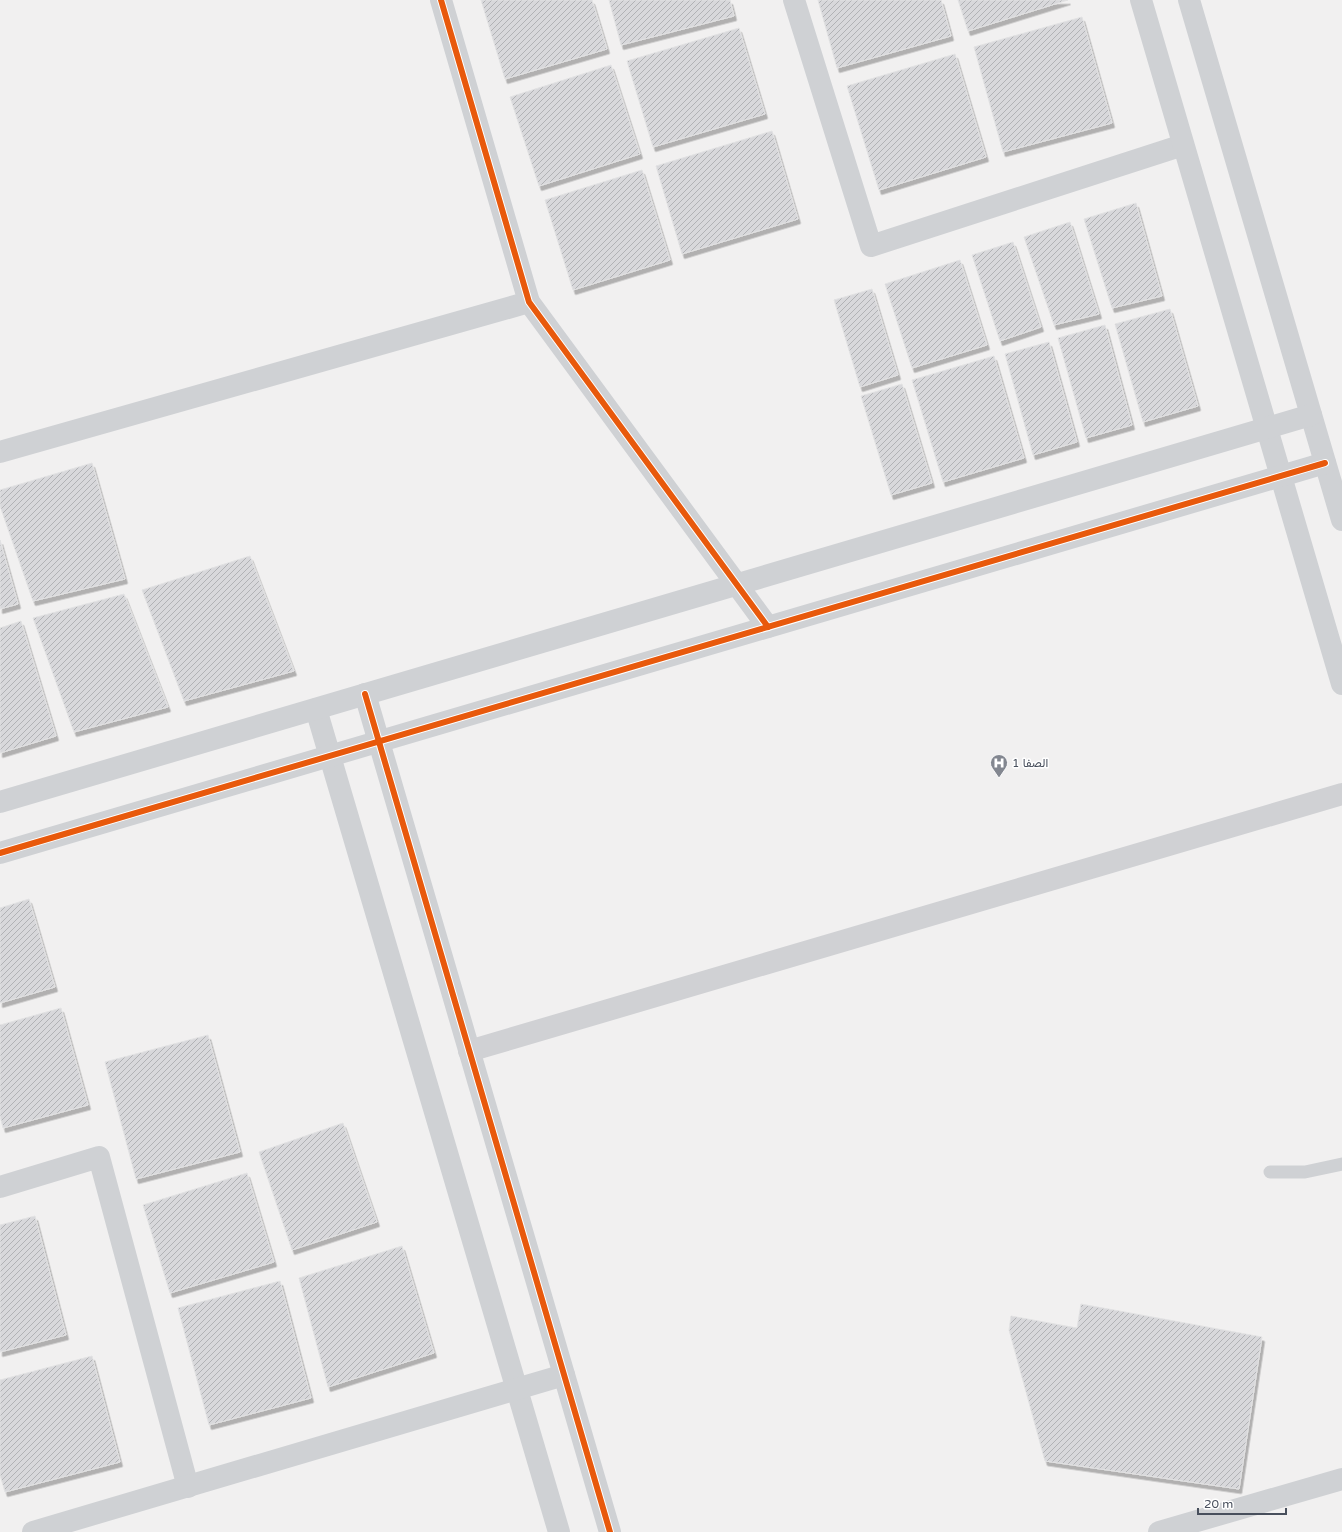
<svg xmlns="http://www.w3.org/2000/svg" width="1342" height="1532" font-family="'Varela Round',Vazirmatn,sans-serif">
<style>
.building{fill:url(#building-hatch);stroke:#e2e2e3;filter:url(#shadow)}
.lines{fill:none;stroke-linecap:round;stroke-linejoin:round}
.lane{stroke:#cfd1d4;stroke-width:13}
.street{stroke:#cfd1d4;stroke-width:22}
.secondary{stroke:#d0d1d4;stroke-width:22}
.cycleway-casing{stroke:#fff;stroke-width:8}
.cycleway{stroke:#e8590c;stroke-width:6}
.labels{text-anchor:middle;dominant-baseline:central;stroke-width:3;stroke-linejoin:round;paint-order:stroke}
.poi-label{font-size:12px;fill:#484f5c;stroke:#fff;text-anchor:start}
</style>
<defs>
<pattern id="building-hatch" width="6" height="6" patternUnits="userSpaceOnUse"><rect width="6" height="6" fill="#d8d8db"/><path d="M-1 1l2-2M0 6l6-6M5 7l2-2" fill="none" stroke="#b1b2b5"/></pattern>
<filter id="shadow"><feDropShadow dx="2.5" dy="4.5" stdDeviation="0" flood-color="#0004"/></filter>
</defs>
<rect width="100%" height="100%" fill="#f1f0f0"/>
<g class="building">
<path d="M481 0H592L607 49 505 79Z"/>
<path d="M609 0H730L734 16 621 45Z"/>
<path d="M818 0H941L951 36 837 68Z"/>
<path d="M958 0H1068L968 31Z"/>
<path d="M1082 17 1112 123 1003 152 974 47Z"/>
<path d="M739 28 765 114 653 147 627 61Z"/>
<path d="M955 54 986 157 879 190 847 86Z"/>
<path d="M611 65 640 154 539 186 510 97Z"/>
<path d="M772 131 798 219 682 254 656 166Z"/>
<path d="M642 170 670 260 573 290 545 200Z"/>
<path d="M1136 203 1162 296 1112 308 1084 219Z"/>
<path d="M1070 222 1099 314 1054 325 1024 237Z"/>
<path d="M1013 242 1041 327 1000 341 972 255Z"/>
<path d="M960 260 987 345 912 368 885 284Z"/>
<path d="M872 289 898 375 860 387 834 300Z"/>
<path d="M1170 309 1198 406 1143 422 1115 324Z"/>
<path d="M1105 325 1132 425 1086 438 1058 338Z"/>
<path d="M1049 342 1077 442 1033 455 1005 354Z"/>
<path d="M994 356 1024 458 943 482 912 380Z"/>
<path d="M902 384 932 483 891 495 861 396Z"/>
<path d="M92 463 125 579 33 601 0 506V490Z"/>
<path d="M0 540 18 604 0 609Z"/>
<path d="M250 556 294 671 184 701 142 590Z"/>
<path d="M124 594 168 707 74 732 33 618Z"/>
<path d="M21 621 56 736 0 753V628Z"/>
<path d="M29 899 55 987 0 1003V908Z"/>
<path d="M61 1008 88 1105 3 1128 0 1116V1025Z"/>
<path d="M208 1035 240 1152 136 1179 105 1062Z"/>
<path d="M343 1123 377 1222 292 1250 259 1152Z"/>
<path d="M247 1173 274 1262 170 1293 143 1205Z"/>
<path d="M35 1216 66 1335 0 1352V1225Z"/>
<path d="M402 1246 434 1353 328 1387 299 1278Z"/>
<path d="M280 1281 311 1398 209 1425 178 1308Z"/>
<path d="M1081 1304 1262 1337 1239 1489 1045 1461 1009 1330 1011 1316 1077 1328Z"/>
<path d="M92 1356 120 1462 5 1492 0 1475V1380Z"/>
</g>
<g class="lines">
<path class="lane" d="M1270 1172H1305L1342 1164"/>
<g class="street">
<path d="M441 0 529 302 768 627"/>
<path d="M794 0 871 246 1183 145"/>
<path d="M1141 0 1342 684"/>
<path d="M1189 0 1342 520"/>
<path d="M0 452 529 302"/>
<path d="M365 694 610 1532"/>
<path d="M316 709 559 1532"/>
<path d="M0 802 1311 415"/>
<path d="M0 853 1325 463"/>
<path d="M0 1187 99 1157 188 1487"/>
<path d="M33 1532 564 1375"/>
<path d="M1159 1532 1342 1479"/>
</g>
<path class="secondary" d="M469 1051 1342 794"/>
<defs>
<g id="cycleway">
<path d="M441 0 529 302 768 627"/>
<path d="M365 694 610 1532"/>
<path d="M0 853 1325 463"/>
</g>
</defs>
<use href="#cycleway" class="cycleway-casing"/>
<use href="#cycleway" class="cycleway"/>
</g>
<defs>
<symbol id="hospital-pin" viewBox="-11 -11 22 30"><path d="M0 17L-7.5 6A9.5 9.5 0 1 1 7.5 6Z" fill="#838790" stroke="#fff"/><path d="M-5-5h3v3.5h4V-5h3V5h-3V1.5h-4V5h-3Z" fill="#fff"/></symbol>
</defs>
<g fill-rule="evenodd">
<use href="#hospital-pin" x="989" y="753" width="20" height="27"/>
</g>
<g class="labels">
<g class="poi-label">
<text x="1012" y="763">الصفا 1</text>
</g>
</g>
<path d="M1198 1508v6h88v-6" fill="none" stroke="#484f5c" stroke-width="2"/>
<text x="1204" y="1508" font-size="12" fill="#484f5c" stroke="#ffffff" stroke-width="3" paint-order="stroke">20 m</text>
</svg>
